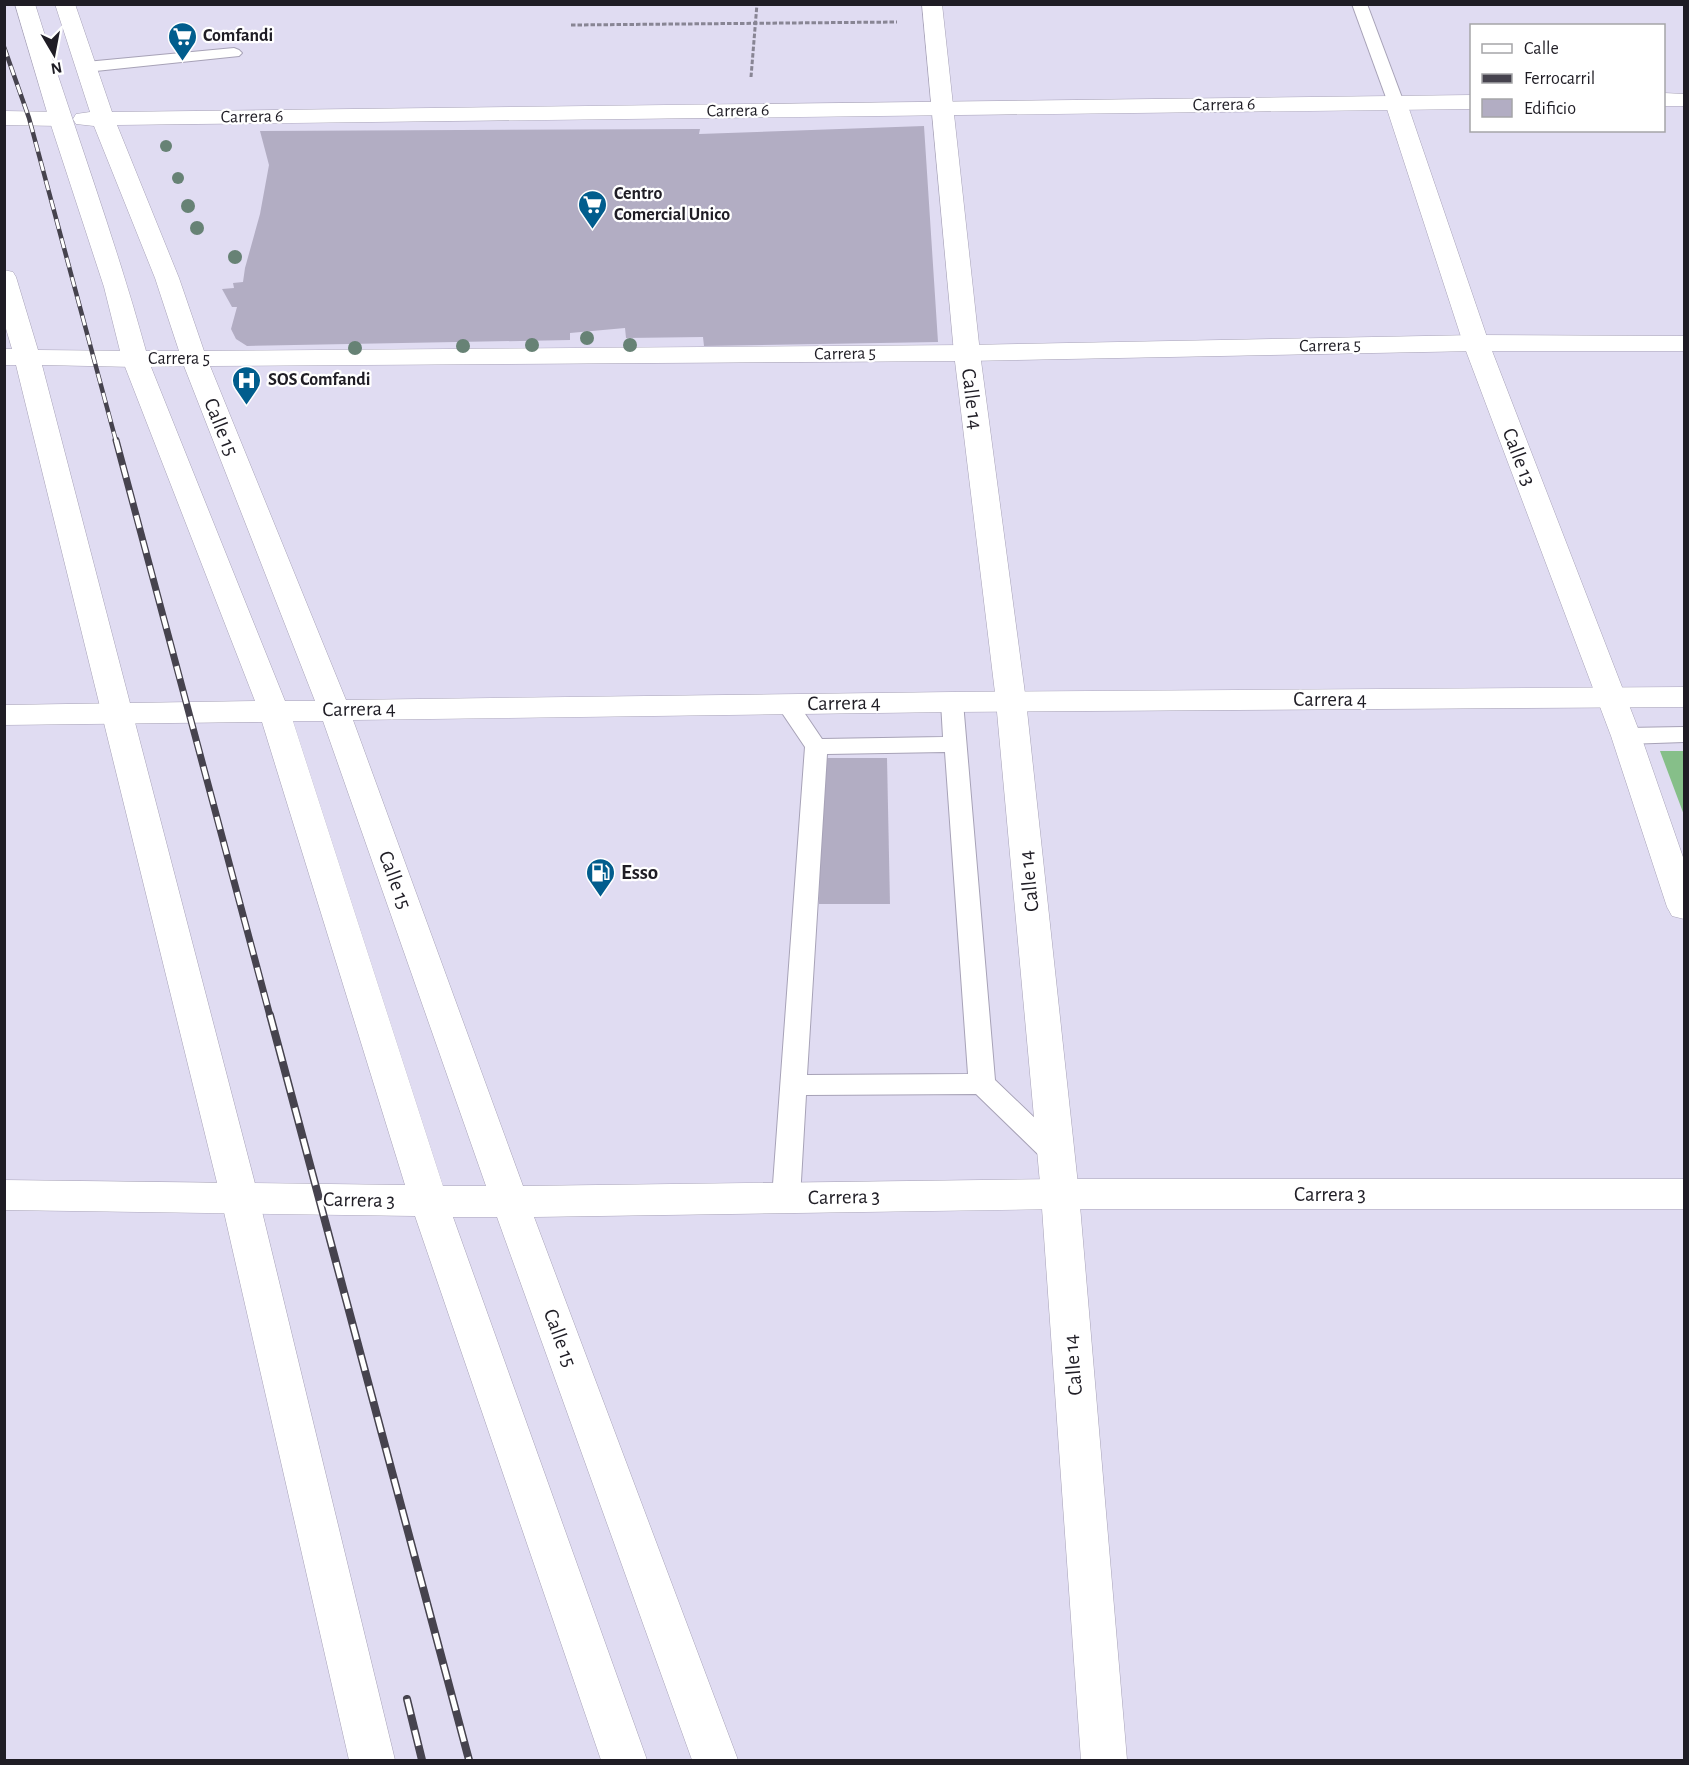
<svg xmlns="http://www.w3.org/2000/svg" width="1689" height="1765" font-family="'Alegreya Sans',sans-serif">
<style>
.green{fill:#86bf89}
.building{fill:#b2adc3}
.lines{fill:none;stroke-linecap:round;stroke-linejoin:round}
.lane-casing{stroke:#a7a2b7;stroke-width:2}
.street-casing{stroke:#a7a2b7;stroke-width:1}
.secondary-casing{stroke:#a7a2b7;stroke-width:1}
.path{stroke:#888594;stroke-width:3;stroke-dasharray:4.5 2;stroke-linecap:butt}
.lane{fill:#fff;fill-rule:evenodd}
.street{fill:#fff;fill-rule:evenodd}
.secondary{fill:#fff;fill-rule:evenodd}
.rail-far2-casing{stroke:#46434e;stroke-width:4.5}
.rail-far1-casing{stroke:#46434e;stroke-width:7}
.rail-casing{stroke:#46434e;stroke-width:8}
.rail-far2{stroke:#fff;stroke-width:3;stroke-dasharray:10;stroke-linecap:butt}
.rail-far1{stroke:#fff;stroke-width:4.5;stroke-dasharray:13;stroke-linecap:butt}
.rail{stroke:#fff;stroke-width:5;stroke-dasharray:16;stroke-linecap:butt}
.tree{fill:#678275}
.labels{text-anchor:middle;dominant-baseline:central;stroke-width:4.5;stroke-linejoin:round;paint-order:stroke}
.far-poi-label{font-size:18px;font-weight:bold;fill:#1f1d25;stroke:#fff;text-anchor:start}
.far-street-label{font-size:18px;fill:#1f1d25;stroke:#fff}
.street-label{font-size:21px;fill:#1f1d25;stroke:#fff}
.poi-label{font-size:21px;font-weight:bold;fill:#1f1d25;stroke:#fff;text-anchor:start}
</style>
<rect width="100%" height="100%" fill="#e0dcf2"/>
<path class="green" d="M1660 751H1684V815Z"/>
<g class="building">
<path d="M924 126 938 342 704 346 703 337 626 338 625 328 570 333V340L247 346 236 339 231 329 237 307H232L222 289 234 288 233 283 243 282 245 268 260 214 269 165 260 131 700 129 699 134Z"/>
<path d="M821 758H887L890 904H819Z"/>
</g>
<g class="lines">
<defs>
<g id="lane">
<path d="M1352 4H1367L1404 103 1402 106 1396 108 1388 103Z"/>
<path d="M234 48 239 50 242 53 239 56 86 72 78 67 86 62Z"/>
<path d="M952 695 960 697 963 702 995 1080 1065 1147 1069 1155 1065 1163 1056 1166 1047 1163 976 1094 806 1095 800 1198 796 1206 786 1209 776 1206 772 1198 805 747 776 704 779 699 787 697 795 699 822 739 943 737 941 702 944 697ZM945 752 968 1074 807 1075 827 754Z"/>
<path d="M1626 728 1684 727V742L1626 744 1618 741 1615 736 1618 731Z"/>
</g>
<g id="street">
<path d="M922 4H942L980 353 1026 701 1079 1194 1127 1760H1081L1041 1194 996 701 954 353Z"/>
<path d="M1396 96 1404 98 1407 103 1489 343 1641 736 1684 860V919L1672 916 1667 907 1611 736 1463 343 1385 103 1388 98Z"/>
<path d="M4 111 60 112 68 114 71 119 68 124 60 126 4 125Z"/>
<path d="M4 270 13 272 16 277 38 350 135 351 144 354 148 359 144 364 135 367 42 365 259 1199 395 1760H349L221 1199 16 365H4V349H12L4 322Z"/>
</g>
<g id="secondary">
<path d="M15 4H35C71 120 114 234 146 351H179L155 278 94 126 76 124 73 119 76 114 90 112 55 4H75L112 112 1472 95V109L117 125 179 278 204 351 967 345 1476 335 1684 336V351H1476L967 361 210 366 346 700 952 692 1684 687V707L952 712 353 720 523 1186 1060 1179H1684V1209H1060L534 1217 738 1760H692L497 1217H453L647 1760H601L415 1216 4 1210V1180L405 1185 262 722 4 725V705L255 701 122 359 104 287 49 119ZM184 366 315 701H285L151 367ZM293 721H323L486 1186H443Z"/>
<path d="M1664 93 1684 94V106H1664Z"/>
</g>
</defs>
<use href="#lane" class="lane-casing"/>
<use href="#street" class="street-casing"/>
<use href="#secondary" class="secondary-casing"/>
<g class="path">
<path d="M571 25 897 22"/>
<path d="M751 77 757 4"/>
</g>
<use href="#lane" class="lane"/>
<use href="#street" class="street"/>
<use href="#secondary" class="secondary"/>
<defs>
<path id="rail-far2" d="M4 47 29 118 116 441"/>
<path id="rail-far1" d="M116 440 270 1016"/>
<g id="rail">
<path d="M270 1015 469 1760"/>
<path d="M407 1699 422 1760"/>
</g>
</defs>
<use href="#rail-far2" class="rail-far2-casing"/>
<use href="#rail-far1" class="rail-far1-casing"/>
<use href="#rail" class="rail-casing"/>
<use href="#rail-far2" class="rail-far2"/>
<use href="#rail-far1" class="rail-far1"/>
<use href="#rail" class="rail"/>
</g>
<g class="tree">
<circle cx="166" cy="146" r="6"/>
<circle cx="178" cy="178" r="6"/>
<circle cx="188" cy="206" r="7"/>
<circle cx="197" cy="228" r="7"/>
<circle cx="235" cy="257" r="7"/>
<circle cx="587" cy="338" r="7"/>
<circle cx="532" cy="345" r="7"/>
<circle cx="630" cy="345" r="7"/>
<circle cx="463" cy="346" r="7"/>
<circle cx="355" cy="348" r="7"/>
</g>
<defs>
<symbol id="supermarket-pin" viewBox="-11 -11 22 30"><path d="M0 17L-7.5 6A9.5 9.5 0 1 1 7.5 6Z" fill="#015d8d" stroke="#fff"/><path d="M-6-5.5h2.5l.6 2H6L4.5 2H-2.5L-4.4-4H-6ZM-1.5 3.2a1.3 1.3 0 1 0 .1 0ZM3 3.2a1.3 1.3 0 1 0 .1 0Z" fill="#fff"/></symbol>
<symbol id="hospital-pin" viewBox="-11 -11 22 30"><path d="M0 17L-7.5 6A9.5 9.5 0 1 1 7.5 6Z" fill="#015d8d" stroke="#fff"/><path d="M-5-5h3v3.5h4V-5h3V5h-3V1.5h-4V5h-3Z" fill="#fff"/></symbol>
<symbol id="fuel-pin" viewBox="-11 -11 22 30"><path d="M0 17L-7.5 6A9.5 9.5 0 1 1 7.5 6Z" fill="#015d8d" stroke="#fff"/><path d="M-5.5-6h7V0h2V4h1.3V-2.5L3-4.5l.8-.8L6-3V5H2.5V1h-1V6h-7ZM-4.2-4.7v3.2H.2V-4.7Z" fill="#fff"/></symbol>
</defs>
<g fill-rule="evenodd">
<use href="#supermarket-pin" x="166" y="20" width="33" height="45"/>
<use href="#supermarket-pin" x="576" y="188" width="33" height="45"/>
<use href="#hospital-pin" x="230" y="364" width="33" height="45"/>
<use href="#fuel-pin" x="584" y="856" width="33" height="45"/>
</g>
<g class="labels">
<g class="far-poi-label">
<text x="203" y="36">Comfandi</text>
<text x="614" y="194">Centro<tspan x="614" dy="21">Comercial Unico</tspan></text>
<text x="268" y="380">SOS Comfandi</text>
</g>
<g class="far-street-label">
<text transform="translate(1224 105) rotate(-1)">Carrera 6</text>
<text transform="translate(738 111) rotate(-1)">Carrera 6</text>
<text transform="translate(252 117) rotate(-1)">Carrera 6</text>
<text transform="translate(1330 346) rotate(-1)">Carrera 5</text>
<text transform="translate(845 354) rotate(-1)">Carrera 5</text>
<text x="179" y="359">Carrera 5</text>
</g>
<g class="street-label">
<text transform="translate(972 399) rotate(83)">Calle 14</text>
<text transform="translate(221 427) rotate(68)">Calle 15</text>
<text transform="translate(1519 457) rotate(69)">Calle 13</text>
<text x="1330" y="699">Carrera 4</text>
<text transform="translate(844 703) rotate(-1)">Carrera 4</text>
<text transform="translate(359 709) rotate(-1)">Carrera 4</text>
<text transform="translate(395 880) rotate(70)">Calle 15</text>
<text transform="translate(1029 881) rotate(-96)">Calle 14</text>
<text x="1330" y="1194">Carrera 3</text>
<text transform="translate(844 1197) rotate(-1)">Carrera 3</text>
<text transform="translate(359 1200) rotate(1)">Carrera 3</text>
<text transform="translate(560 1338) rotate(70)">Calle 15</text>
<text transform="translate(1073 1365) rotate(-95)">Calle 14</text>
</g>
<g class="poi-label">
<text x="621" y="872">Esso</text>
</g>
</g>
<rect width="1689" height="1765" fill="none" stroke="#1f1d25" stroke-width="12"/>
<rect x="1470" y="24" width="195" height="108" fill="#ffffff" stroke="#a5a5a8" stroke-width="1.5"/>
<rect x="1482" y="44" width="30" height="9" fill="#ffffff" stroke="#a5a5a8" stroke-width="1.5"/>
<text x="1524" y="54" font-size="18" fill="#1f1d25">Calle</text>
<rect x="1482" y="74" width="30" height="9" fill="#46434e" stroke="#a5a5a8" stroke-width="1.5"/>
<text x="1524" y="84" font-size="18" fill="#1f1d25">Ferrocarril</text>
<rect x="1482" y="99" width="30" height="18" fill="#b2adc3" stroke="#a5a5a8" stroke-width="1.5"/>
<text x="1524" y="114" font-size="18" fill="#1f1d25">Edificio</text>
<g transform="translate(54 54) rotate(170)" stroke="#ffffff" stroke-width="4.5" paint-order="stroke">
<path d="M0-4.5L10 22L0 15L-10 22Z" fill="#1f1d25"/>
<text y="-9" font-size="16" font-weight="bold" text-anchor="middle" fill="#1f1d25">N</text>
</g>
</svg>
